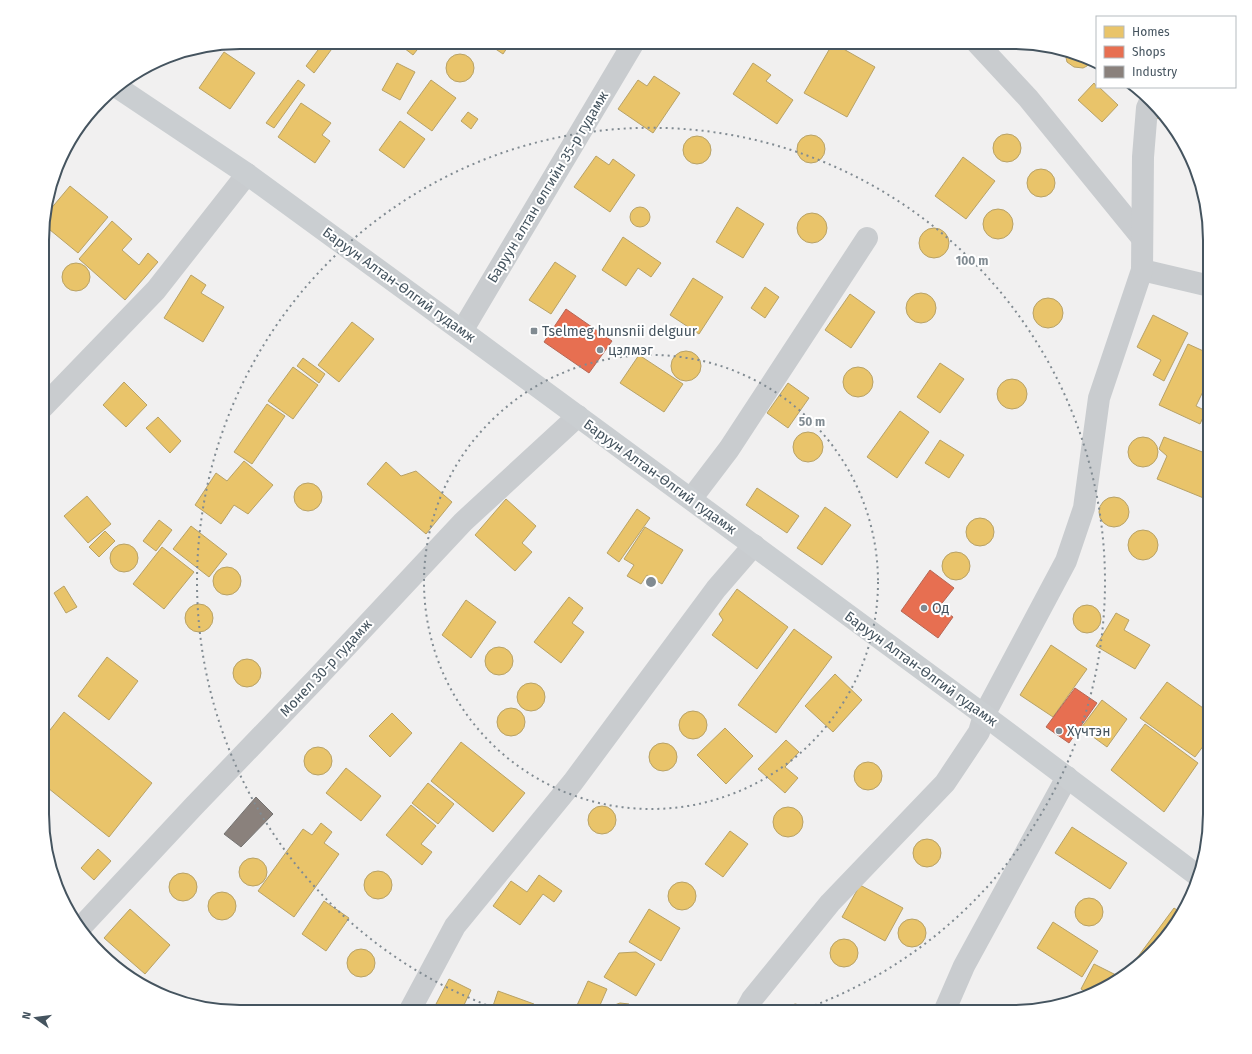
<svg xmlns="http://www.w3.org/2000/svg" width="1252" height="1054" font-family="'Fira Sans',sans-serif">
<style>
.homes{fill:#e9c46a;stroke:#b8a267}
.shops{fill:#e76f51;stroke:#b66755}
.industry{fill:#8a817c;stroke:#757473}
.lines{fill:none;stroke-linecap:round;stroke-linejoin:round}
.street{stroke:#c9cccf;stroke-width:22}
.secondary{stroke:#caced1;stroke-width:22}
.ring{fill:none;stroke:#818b92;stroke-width:2;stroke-dasharray:2 4}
.poi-dot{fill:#818b92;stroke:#fff;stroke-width:1.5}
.labels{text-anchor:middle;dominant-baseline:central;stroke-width:4;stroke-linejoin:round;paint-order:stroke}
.street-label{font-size:14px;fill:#45545f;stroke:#fff}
.poi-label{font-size:14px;fill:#45545f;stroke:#fff;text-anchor:start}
.rim{fill:none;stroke:#45545f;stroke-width:2}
.centre{fill:#818b92;stroke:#fff;stroke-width:2}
.ring-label{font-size:12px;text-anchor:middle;font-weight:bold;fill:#818b92;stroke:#fff;stroke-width:4;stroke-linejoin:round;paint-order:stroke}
</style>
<rect width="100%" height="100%" fill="#f1f0f0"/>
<g class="homes">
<path d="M324 42H337L314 73 306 66Z"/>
<path d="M485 42H511L503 54Z"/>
<path d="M564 42H580L571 45Z"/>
<path d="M407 43 417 50 413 55 404 48Z"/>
<path d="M833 43 875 67 847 117 804 93Z"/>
<path d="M224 52 255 73 230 109 199 88Z"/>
<path d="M1065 53 1092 60 1087 66 1083 68 1074 67 1067 62Z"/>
<circle cx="460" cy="68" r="14"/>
<path d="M397 63 415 72 400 100 382 90Z"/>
<path d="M753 63 771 75 766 81 793 100 777 124 733 94Z"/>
<path d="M654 76 680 93 653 133 618 109 638 80 647 86Z"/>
<path d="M298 80 305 85 274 128 266 123Z"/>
<path d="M431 80 456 98 432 131 407 113Z"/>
<path d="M1094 83 1097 87H1099L1118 105 1102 122 1078 100Z"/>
<path d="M301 103 331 123 322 135 330 141 315 163 278 137Z"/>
<path d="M1160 111 1168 122 1157 118Z"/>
<path d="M468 112 478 119 471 129 461 121Z"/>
<path d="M400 121 425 139 404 168 379 150Z"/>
<circle cx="1007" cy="148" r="14"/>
<circle cx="811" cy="149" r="14"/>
<circle cx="697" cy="150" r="14"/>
<path d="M596 156 609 165 613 159 635 175 610 212 574 187Z"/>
<path d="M963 157 995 181 966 219 935 196Z"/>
<circle cx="1041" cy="183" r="14"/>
<path d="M70 186 108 217 78 253 44 225V217Z"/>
<circle cx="640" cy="217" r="10"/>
<path d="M737 207 764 224 743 258 716 242Z"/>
<circle cx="998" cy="224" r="15"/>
<circle cx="812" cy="228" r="15"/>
<path d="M112 221 132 239 122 250 139 265 148 253 158 262 125 300 79 259Z"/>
<circle cx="934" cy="243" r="15"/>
<path d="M623 237 661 263 651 277 638 268 626 286 602 270Z"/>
<path d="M555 262 576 276 551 314 529 300Z"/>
<circle cx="76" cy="277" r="14"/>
<path d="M191 275 206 285 201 293 224 307 203 342 164 318Z"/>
<path d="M693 278 723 297 699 334 670 315Z"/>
<path d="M765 287 779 297 765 318 751 308Z"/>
<circle cx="921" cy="308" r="15"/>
<path d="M850 294 875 312 851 348 825 330Z"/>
<circle cx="1048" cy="313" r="15"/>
<path d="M1153 315 1188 333 1164 381 1153 375 1161 360 1137 347Z"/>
<path d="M1210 316V332L1207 322Z"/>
<path d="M352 322 374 339 339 382 318 365Z"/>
<path d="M1188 344 1210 354V377L1196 406 1206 411 1200 424 1159 405Z"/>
<circle cx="686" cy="366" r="15"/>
<path d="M639 355 683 384 664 412 620 383Z"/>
<path d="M303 358 325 374 319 383 297 366Z"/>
<path d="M940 363 964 379 940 413 917 397Z"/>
<path d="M293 367 318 385 293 419 268 401Z"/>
<circle cx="858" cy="382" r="15"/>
<circle cx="1012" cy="394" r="15"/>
<path d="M124 382 147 405 126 427 103 405Z"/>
<path d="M788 383 809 398 788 428 767 413Z"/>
<path d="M267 404 285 416 252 464 234 452Z"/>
<path d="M900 411 929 432 897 478 867 457Z"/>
<path d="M158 417 181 441 170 453 146 428Z"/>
<circle cx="808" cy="447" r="15"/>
<path d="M1164 437 1210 455V490L1206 499 1157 479 1167 456 1159 449Z"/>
<circle cx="1143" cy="452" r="15"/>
<path d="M940 440 964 455 949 478 925 463Z"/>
<path d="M244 461 273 485 248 514 234 505 221 524 195 505 216 473 227 481Z"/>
<path d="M386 462 401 476 416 471 452 502 426 534 367 484Z"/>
<circle cx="308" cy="497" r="14"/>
<path d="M757 488 799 516 787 533 746 505Z"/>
<path d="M87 496 111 524 88 543 64 516Z"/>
<circle cx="1114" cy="512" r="15"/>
<path d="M506 499 536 526 522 543 532 552 515 571 475 535Z"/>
<path d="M825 507 851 525 822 565 797 548Z"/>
<path d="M637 509 650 518 619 562 607 553Z"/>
<circle cx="980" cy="532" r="14"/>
<path d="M159 520 172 530 156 551 143 541Z"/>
<path d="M191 526 227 554 209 577 173 549Z"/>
<path d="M645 527 683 550 662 584 647 575 641 584 627 576 634 565 624 559Z"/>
<circle cx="1143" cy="545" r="15"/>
<path d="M105 531 115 541 99 557 89 547Z"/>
<circle cx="124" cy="558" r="14"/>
<path d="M162 547 194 572 164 609 133 584Z"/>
<path d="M1210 549V571L1203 569Z"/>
<circle cx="956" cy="566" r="14"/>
<circle cx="227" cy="581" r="14"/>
<path d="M64 586 77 607 66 613 54 593Z"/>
<path d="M737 589 788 627 757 669 712 635 723 620 719 614Z"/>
<path d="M569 597 583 608 572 623 584 632 561 663 534 642Z"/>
<path d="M466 600 496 622 471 658 442 635Z"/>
<circle cx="199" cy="618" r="14"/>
<circle cx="1087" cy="619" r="14"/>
<path d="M1116 613 1129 620 1124 630 1150 645 1135 669 1096 646Z"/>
<path d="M794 629 832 657 776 733 738 705Z"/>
<path d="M1051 645 1087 669 1053 717 1020 695Z"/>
<circle cx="499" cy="661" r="14"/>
<path d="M107 657 138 681 109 720 78 696Z"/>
<circle cx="247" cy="673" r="14"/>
<path d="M835 674 862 700 833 732 805 706Z"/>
<path d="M1167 682 1210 713V737L1195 757 1140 718Z"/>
<circle cx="531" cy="697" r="14"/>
<path d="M1102 700 1127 719 1107 747 1081 728Z"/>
<circle cx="511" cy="722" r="14"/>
<circle cx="693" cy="725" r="14"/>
<path d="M64 712 152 783 109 837 43 784V739Z"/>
<path d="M392 713 412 733 390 757 369 736Z"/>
<path d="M1145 724 1198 763 1164 812 1111 770Z"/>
<path d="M725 728 753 756 726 784 697 755Z"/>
<path d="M786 740 799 752 785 767 798 778 785 793 758 769Z"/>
<path d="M461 742 525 793 493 832 431 781Z"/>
<circle cx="663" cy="757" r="14"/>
<circle cx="318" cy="761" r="14"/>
<circle cx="868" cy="776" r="14"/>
<path d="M346 768 381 796 361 821 326 793Z"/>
<path d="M428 783 454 804 438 824 412 803Z"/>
<path d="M411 805 436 826 421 844 432 852 422 865 386 835Z"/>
<circle cx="602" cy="820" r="14"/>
<circle cx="788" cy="822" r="15"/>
<path d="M321 823 332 832 324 843 339 854 294 917 258 891 303 829 312 835Z"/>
<path d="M1072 827 1127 863 1110 889 1055 853Z"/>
<path d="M43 831 49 837 50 842 48 849Z"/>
<path d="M730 831 748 844 723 877 705 864Z"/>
<circle cx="927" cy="853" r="14"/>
<path d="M98 849 111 861 94 880 81 868Z"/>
<circle cx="253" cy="872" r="14"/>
<circle cx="378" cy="885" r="14"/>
<circle cx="183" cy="887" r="14"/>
<path d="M539 875 562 891 554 902 543 894 520 925 493 906 511 881 527 892Z"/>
<circle cx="682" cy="896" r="14"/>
<path d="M860 885 903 908 885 941 842 917Z"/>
<circle cx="222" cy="906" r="14"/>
<circle cx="1089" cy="912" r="14"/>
<path d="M324 901 349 918 326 951 302 934Z"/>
<path d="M1174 908 1180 912 1152 954 1137 964 1134 962Z"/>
<path d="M130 909 170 945 145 974 104 938Z"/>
<path d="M649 909 680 928 661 961 629 942Z"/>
<circle cx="912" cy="933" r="14"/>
<path d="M1053 922 1098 951 1082 977 1037 948Z"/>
<circle cx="844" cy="953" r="14"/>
<circle cx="361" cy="963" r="14"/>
<path d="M636 952 655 964 636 996 604 977 619 953Z"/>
<path d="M1094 964 1118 976 1091 995 1081 989Z"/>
<path d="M449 979 471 990 464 1005 476 1012H447L435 1006Z"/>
<path d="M588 981 607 989 597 1012H574Z"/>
<path d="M498 991 534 1004 531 1012H491Z"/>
<path d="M620 1003 629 1004 635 1012H609L612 1006Z"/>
<path d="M795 1004 804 1006 809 1012H784L787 1008Z"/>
</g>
<g class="shops">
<path d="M566 309 612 341 589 373 544 342Z"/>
<path d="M930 570 954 588 939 607 953 617 938 638 901 611Z"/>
<path d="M1075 688 1097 703 1069 743 1046 727Z"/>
</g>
<g class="industry">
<path d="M1210 687V700L1204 695Z"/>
<path d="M256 797 273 814 241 847 224 834Z"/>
</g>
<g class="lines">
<g class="street">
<path d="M976 42 1028 98 1142 238"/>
<path d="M1142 270 1210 286"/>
<path d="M462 331 634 42"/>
<path d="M43 407 156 290 247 174"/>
<path d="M691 499 729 449 867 238"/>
<path d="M82 926 194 806 316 679 463 522 578 416"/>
<path d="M409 1012 455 926 573 782 716 589 754 545"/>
<path d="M745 1012 752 999 830 903 945 783 979 732 984 715 1066 561 1084 508 1099 398 1142 270 1143 157 1147 108 1151 99"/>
<path d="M944 1012 964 966 1067 777"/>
</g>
<path class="secondary" d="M117 87 247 174 462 331 984 715 1198 876"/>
</g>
<g class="ring">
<circle cx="651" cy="582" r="227"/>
<path d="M503 1011A454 454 0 1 1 799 1011"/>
</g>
<g class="poi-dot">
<rect x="530" y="327" width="8" height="8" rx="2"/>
<circle cx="600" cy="350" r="4"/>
<circle cx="924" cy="608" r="4"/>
<circle cx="1059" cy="731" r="4"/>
</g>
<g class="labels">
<g class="street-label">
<text transform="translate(548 187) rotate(-59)">Баруун алтан өлгийн 35-р гудамж</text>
<text transform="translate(399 285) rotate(36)">Баруун Алтан-Өлгий гудамж</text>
<text transform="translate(660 477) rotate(36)">Баруун Алтан-Өлгий гудамж</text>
<text transform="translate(326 668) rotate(-47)">Монел 30-р гудамж</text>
<text transform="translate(921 669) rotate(36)">Баруун Алтан-Өлгий гудамж</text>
</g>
<g class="poi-label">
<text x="542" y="331">Tselmeg hunsnii delguur</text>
<text x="608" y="350">цэлмэг</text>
<text x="932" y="608">Од</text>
<text x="1067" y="731">Хүчтэн</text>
</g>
</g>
<path d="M0 0H1252V1054H0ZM240 49H1012A191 191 0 0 1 1203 240V814A191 191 0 0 1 1012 1005H240A191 191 0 0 1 49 814V240A191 191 0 0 1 240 49Z" fill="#fff" fill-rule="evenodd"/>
<path class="rim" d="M240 49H1012A191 191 0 0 1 1203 240V814A191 191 0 0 1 1012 1005H240A191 191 0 0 1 49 814V240A191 191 0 0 1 240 49Z"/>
<circle cx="651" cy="582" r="6" class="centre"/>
<g class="ring-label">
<text x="972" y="265">100 m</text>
<text x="812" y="426">50 m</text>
</g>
<rect x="1096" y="16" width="140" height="72" fill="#ffffff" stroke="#b5bbbf"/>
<rect x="1104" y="26" width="20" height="12" fill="#e9c46a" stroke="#b5bbbf"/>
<text x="1132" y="36" font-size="12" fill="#45545f">Homes</text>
<rect x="1104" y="46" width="20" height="12" fill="#e76f51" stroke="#b5bbbf"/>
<text x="1132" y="56" font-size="12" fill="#45545f">Shops</text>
<rect x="1104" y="66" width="20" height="12" fill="#8a817c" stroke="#b5bbbf"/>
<text x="1132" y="76" font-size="12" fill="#45545f">Industry</text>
<g transform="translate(36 1018) rotate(284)" stroke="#ffffff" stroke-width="3" paint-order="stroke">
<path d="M0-3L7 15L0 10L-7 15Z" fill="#45545f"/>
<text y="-6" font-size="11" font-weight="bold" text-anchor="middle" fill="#45545f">N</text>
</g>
</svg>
